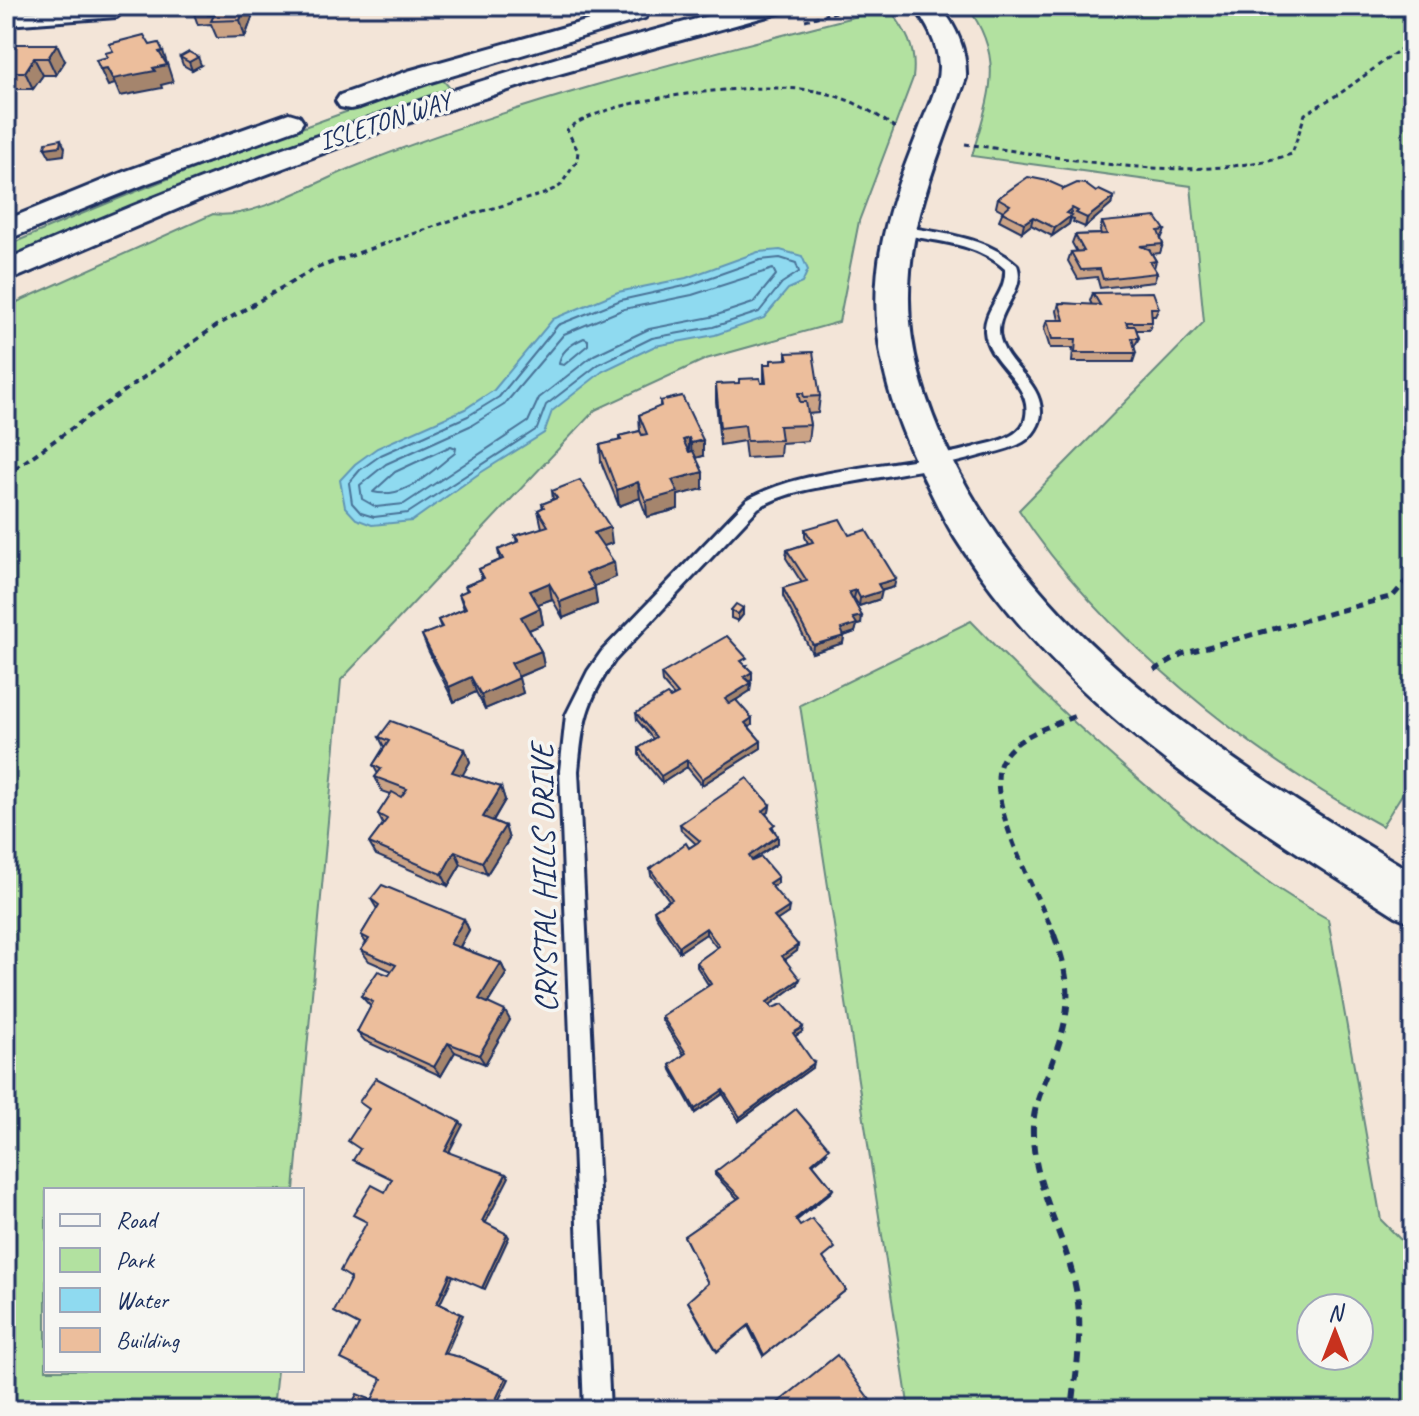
<svg xmlns="http://www.w3.org/2000/svg" width="1419" height="1416" font-family="Caveat,sans-serif">
<style>
.green{fill:#b2e1a0;stroke:#66887f;stroke-width:2;fill-rule:evenodd}
.water{fill:#8fdaf0;stroke:#6196b6;stroke-width:2}
.lines{fill:none;stroke-linecap:round;stroke-linejoin:round}
.shore{stroke:#497398;stroke-width:2}
.service-casing{stroke:#1b2f5e;stroke-width:6}
.minor-casing{stroke:#1b2f5e;stroke-width:6}
.tertiary-casing{stroke:#1b2f5e;stroke-width:6}
.secondary-casing{stroke:#1b2f5e;stroke-width:6}
.path-far3{stroke:#1b2f5e;stroke-width:3;stroke-dasharray:5 4;stroke-linecap:butt}
.path-far2{stroke:#1b2f5e;stroke-width:4;stroke-dasharray:6 5;stroke-linecap:butt}
.path-far1{stroke:#1b2f5e;stroke-width:5;stroke-dasharray:8 6;stroke-linecap:butt}
.path{stroke:#1b2f5e;stroke-width:6;stroke-dasharray:10 8;stroke-linecap:butt}
.service{fill:#f6f6f2;fill-rule:evenodd}
.minor{fill:#f6f6f2;fill-rule:evenodd}
.tertiary{fill:#f6f6f2;fill-rule:evenodd}
.secondary{fill:#f6f6f2;fill-rule:evenodd}
.wall{fill:#cba386;stroke:#1b2f5e;stroke-width:2}
.shaded-wall{fill:#a5856d;stroke:#1b2f5e;stroke-width:2}
.building{fill:#ecbe9c;stroke:#1b2f5e;stroke-width:2}
.labels{text-anchor:middle;dominant-baseline:central;stroke-width:7;stroke-linejoin:round;paint-order:stroke}
.far-street-label{font-size:26px;fill:#1b2f5e;stroke:#f6f6f2}
.street-label{font-size:32px;fill:#1b2f5e;stroke:#f6f6f2}
</style>
<rect width="100%" height="100%" fill="#f3e5d8"/>
<filter id="ink" filterUnits="userSpaceOnUse"><feTurbulence type="fractalNoise" baseFrequency=".0125" numOctaves="2"/><feDisplacementMap in="SourceGraphic" scale="16" xChannelSelector="R" yChannelSelector="G"/><feConvolveMatrix kernelMatrix="1 2 1 2 8 2 1 2 1" color-interpolation-filters="sRGB"/></filter>
<g filter="url(#ink)">
<g class="green">
<path d="M967 6H1413V777L1382 826C1252 756 1099 634 1019 510L1204 322 1191 186 972 156C988 98 1007 60 967 6Z"/>
<path d="M889 8C906 31 917 48 913 78L859 221 839 322 706 359 595 410 341 680 294 1190H46V1370H277L273 1410H6V307L213 214C250 220 313 184 349 169 520 99 709 54 889 8Z"/>
<path d="M442 79 450 88 222 169 6 260V246C149 184 294 128 442 79Z"/>
<path d="M971 621C1028 681 1087 736 1150 789 1206 838 1263 883 1328 919L1381 1220 1413 1252V1410H909L800 705ZM1311 1308H1359V1356H1311Z"/>
</g>
<path class="water" d="M780 250 802 256 808 270 802 283 788 289 764 318 715 335 655 346 603 371 552 411 544 433 477 475 412 521 372 525 356 519 345 507 340 480 355 464 377 448 465 409 494 390 553 319 618 292 686 278 758 252Z"/>
<g class="lines">
<g class="shore">
<path d="M780 258 796 263 799 272 782 283 759 312 713 327 652 338 599 364 546 405 537 429 408 513 374 517 361 513 352 503 349 483 360 470 381 455 468 416 499 397 558 325 621 300 689 285 760 260Z"/>
<path d="M773 269 776 275 753 303 711 317 649 329 594 355 539 398 528 422 404 504 376 507 362 499 360 485 386 464 472 425 504 405 564 334 624 309 692 295Z"/>
<path d="M584 338 588 340V345L564 365 559 364C560 351 573 343 584 338Z"/>
<path d="M451 446 456 448 455 453C431 471 405 500 373 492L395 472Z"/>
</g>
<defs>
<path id="service" d="M901 226C942 234 985 236 1017 265 1027 292 993 311 1000 339 1007 367 1041 381 1041 412 1041 424 1033 436 1023 442 1011 449 996 452 983 455 940 468 896 474 852 482 820 487 786 491 758 508L614 661C585 704 583 721 578 771L610 1410H584L560 771 566 715 588 671 602 651 747 500C804 466 905 467 972 448 985 444 1000 442 1012 435 1019 431 1025 425 1026 416 1032 382 987 365 985 331 984 308 1007 293 1005 269 975 241 934 242 896 233L895 230Z"/>
<path id="minor" d="M110 7 121 13 117 17 6 25V13Z"/>
<path id="tertiary" d="M914 6H940C957 28 967 50 966 78 942 148 909 219 909 294 908 351 926 406 951 457 1047 651 1234 764 1413 873V923L1396 916C1235 814 1068 710 961 547 945 524 934 498 921 472 885 399 865 321 883 239 891 201 905 165 919 130 926 110 939 88 939 67 938 43 927 25 914 6Z"/>
<g id="secondary">
<path d="M639 6 649 13 645 18 428 83 360 107 350 109 340 107 336 101 340 95 408 71Z"/>
<path d="M746 6H790L786 11 548 77 371 135 201 199 6 282V260C246 153 492 71 746 6Z"/>
<path d="M289 113 299 116 303 122 299 128 148 183 6 240V220L126 171Z"/>
</g>
</defs>
<use href="#service" class="service-casing"/>
<use href="#minor" class="minor-casing"/>
<use href="#tertiary" class="tertiary-casing"/>
<use href="#secondary" class="secondary-casing"/>
<g class="path-far3">
<path d="M805 20 860 6"/>
<path d="M965 144C1073 158 1185 186 1292 154L1305 114 1342 92 1413 40"/>
<path d="M379 246 458 218 544 194 560 186 577 161 578 151 567 130C604 96 770 80 820 92 850 98 872 111 897 129"/>
</g>
<path class="path-far2" d="M6 475 216 326 314 269 384 244"/>
<g class="path-far1">
<path d="M1154 670 1182 654 1393 596 1413 573"/>
<path d="M1055 937C1040 899 979 793 1004 757 1019 734 1054 725 1078 715"/>
</g>
<path class="path" d="M1054 935C1076 993 1069 1020 1047 1076 1039 1096 1032 1112 1033 1135 1034 1184 1061 1229 1073 1276 1085 1321 1077 1365 1072 1410"/>
<use href="#service" class="service"/>
<use href="#minor" class="minor"/>
<use href="#tertiary" class="tertiary"/>
<use href="#secondary" class="secondary"/>
</g>
<g class="wall">
<path d="M193 6 254 12 245 37 217 38 211 24 198 25 192 8Z"/>
<rect x="465" y="6" width="29" height="3"/>
<path d="M6 51 65 61 56 75H43L33 89H6Z"/>
<path d="M180 57 201 65 192 70 183 65Z"/>
<path d="M1063 189 1111 205 1085 227 1073 222 1074 219 1071 218 1069 224 1052 236 1031 225 1022 232 999 220 1003 211 996 207 998 198Z"/>
<path d="M1102 222 1165 230 1161 239 1163 244 1160 253 1152 254 1156 261 1154 268 1157 273 1154 282 1100 288 1097 277 1078 279 1068 261 1071 252H1077L1072 243 1075 235 1101 234 1100 231Z"/>
<path d="M1093 293 1159 308 1155 316H1152V322L1149 330H1136L1139 338 1134 347 1136 353 1133 362H1072L1073 348H1050L1044 329 1047 320H1059L1057 311 1059 303 1092 305 1090 301Z"/>
<path d="M786 353 820 396 818 413 808 414 810 425 808 441 781 443 780 456 746 458 744 441 720 445 716 401V384L764 383V364H771L786 359Z"/>
<path d="M660 401 703 456 696 458 703 489 678 495V509L647 517 640 498 619 506 601 462 600 445 619 441V436L640 431 639 415 660 407Z"/>
<path d="M552 491 612 543 603 546 616 577 594 586 597 604 563 618 552 599 538 604 540 608 543 624 529 630 541 651 544 666 518 677 523 693 485 709 476 692 454 702 428 650 422 635 441 628 438 620 464 609 459 594 467 591 465 586 482 579 479 569 500 560 498 550 517 542 515 536 542 528 538 510 543 508 542 504 553 500Z"/>
<path d="M805 529 849 535 894 587 881 591 880 599 859 606 854 598H852L861 624 857 625 855 632 844 636 843 643 812 653 783 596V588L802 583 786 558 787 550 808 543 805 537Z"/>
<path d="M743 608V615L738 621 731 618V610Z"/>
<path d="M747 665 746 666 752 672V680L749 681 751 683 750 691 736 700 752 725 749 727 761 741V748L702 785 687 767 662 783 639 755V748L653 739 637 720 636 713 674 696 662 682 661 674Z"/>
<path d="M379 737 465 749 470 762 462 775 501 787 505 800 493 821 505 826 509 839 487 874 461 864 448 886 376 855 369 843 383 824 378 814 391 794 382 791 375 777 378 774 373 765 384 747Z"/>
<path d="M770 805 769 812 766 814 775 831 778 843 752 860 778 883 772 887 788 913 776 921 798 945 797 951 785 959 798 984 769 1005 802 1032 795 1036 813 1067 739 1121 723 1094 695 1113 671 1070 670 1065 684 1055 662 1020V1016L709 986 697 967V962L717 948 706 934 679 952 655 915 654 910 669 900 651 875 650 869 696 844 681 830 680 824Z"/>
<path d="M371 899 464 919 469 930 460 947 501 963 506 974 488 1003 510 1020 485 1064 455 1052 441 1076 365 1041 357 1032 371 1007 361 996 389 975 392 971 369 961 361 950 366 943 361 935 377 909Z"/>
<path d="M828 1152 813 1164 833 1189 831 1192 796 1221 846 1290 763 1356 748 1326 717 1352 688 1302 708 1283 684 1236 738 1199 715 1175V1172Z"/>
</g>
<g class="shaded-wall">
<path d="M245 6H252L254 12 245 37 240 20Z"/>
<path d="M57 44 65 61 56 75 48 58Z"/>
<path d="M163 51 173 82 161 85 162 88 120 96 113 79 159 52Z"/>
<path d="M198 57 201 65 192 70 189 62Z"/>
<path d="M34 58 43 75 33 89 25 72Z"/>
<path d="M107 68 115 84 108 86 100 69Z"/>
<path d="M61 139 65 148 64 155 50 157 45 148Z"/>
<path d="M1114 197 1111 205 1085 227 1087 218Z"/>
<path d="M1072 208 1069 224 1052 236 1055 228 1066 213Z"/>
<path d="M1033 217 1031 225 1022 232 1024 223Z"/>
<path d="M689 438V455L683 440Z"/>
<path d="M703 440V456L692 459 691 443Z"/>
<path d="M703 472V489L678 495V509L647 517 646 501 672 480Z"/>
<path d="M638 482 640 498 619 506 617 490Z"/>
<path d="M610 527 612 543 596 549 594 533Z"/>
<path d="M614 562 616 577 588 589 586 573Z"/>
<path d="M896 579 894 587 876 592 878 584Z"/>
<path d="M549 583 552 599 533 606 530 591Z"/>
<path d="M595 588 597 604 563 618 560 602Z"/>
<path d="M856 590 854 598 847 600 849 592Z"/>
<path d="M882 591 880 599 859 606 860 598Z"/>
<path d="M540 608 543 624 524 632 521 617Z"/>
<path d="M743 608V615L738 621V614Z"/>
<path d="M862 616 861 624 857 625 855 632 840 637 841 629 853 618Z"/>
<path d="M844 636 843 643 812 653 813 645Z"/>
<path d="M541 651 544 666 515 678 511 663Z"/>
<path d="M752 672V680L744 684V677Z"/>
<path d="M471 677 476 692 454 702 449 687Z"/>
<path d="M519 678 523 693 485 709 481 695Z"/>
<path d="M751 683 750 691 725 707V699Z"/>
<path d="M752 718V725L745 730V723Z"/>
<path d="M761 741V748L702 785V779Z"/>
<path d="M465 749 470 762 457 785 452 772Z"/>
<path d="M687 760V767L662 783 661 776Z"/>
<path d="M501 787 505 800 487 830 483 817Z"/>
<path d="M770 805 769 812 762 817 763 811Z"/>
<path d="M505 826 509 839 487 874 482 862Z"/>
<path d="M778 836V843L749 862V856Z"/>
<path d="M455 851 461 864 448 886 442 874Z"/>
<path d="M778 877V883L769 889V883Z"/>
<path d="M789 907 788 913 773 923 774 917Z"/>
<path d="M464 919 469 930 456 954 450 944Z"/>
<path d="M706 928V934L679 952V946Z"/>
<path d="M798 945 797 951 782 962V956Z"/>
<path d="M501 963 506 974 484 1009 479 999Z"/>
<path d="M800 979 798 984 767 1007V1002Z"/>
<path d="M505 1011 510 1020 485 1064 479 1055Z"/>
<path d="M803 1027 802 1032 792 1038 793 1033Z"/>
<path d="M448 1043 455 1052 441 1076 434 1067Z"/>
<path d="M814 1063 813 1067 739 1121 740 1117Z"/>
<path d="M723 1090V1094L695 1113V1109Z"/>
<path d="M460 1122 463 1125 448 1154 445 1151Z"/>
<path d="M506 1174 509 1177 485 1224 482 1221Z"/>
<path d="M833 1189 831 1192 794 1222 795 1219Z"/>
<path d="M507 1234 509 1237 485 1289 482 1288Z"/>
<path d="M450 1274 453 1276 440 1304 463 1315 446 1354 443 1353 437 1303Z"/>
<path d="M460 1357 509 1379 494 1410H491Z"/>
</g>
<g class="building">
<path d="M193 6H245L240 20 211 21 214 15H208L211 7 192 8Z"/>
<path d="M144 35 150 45 159 43 163 51 159 52 167 65 153 68 155 71 113 79 107 68 100 69 96 60 108 57 105 53 113 51 109 44Z"/>
<path d="M15 44H57L48 58H34L25 72H6V51H11Z"/>
<path d="M189 52 198 57 189 62 180 57Z"/>
<path d="M61 139 60 146 45 148 46 142Z"/>
<path d="M1028 177 1048 181 1064 188 1062 190 1077 183 1085 184 1096 192 1099 190 1114 197 1087 218 1076 213 1078 211 1072 208 1066 213 1072 215 1055 228 1033 217 1024 223 1002 212 1010 205 998 198Z"/>
<path d="M1156 217 1165 230 1158 231 1163 244 1140 246 1149 249 1156 261 1150 262 1157 273 1103 279 1100 269 1081 270 1071 252 1084 251 1075 235 1107 234 1102 222Z"/>
<path d="M1153 292 1159 308H1151L1152 322H1126L1128 326H1135L1139 338H1132L1136 353H1075L1076 339H1052L1047 320H1064L1059 303 1100 305 1093 293Z"/>
<path d="M813 352 820 396 804 397 803 393H798L800 402H806L810 425 779 426 781 440 747 441 745 425 720 428 716 384 739 383V379L760 378 761 383H766L764 364H771V360L788 359 786 353Z"/>
<path d="M682 396 703 440 691 443 689 438 683 440 689 452 693 451 703 472 672 480 678 492 646 501 638 482 617 490 600 445 621 440 619 436 640 431 642 435 647 434 639 415 661 406 660 401Z"/>
<path d="M580 480 610 527 594 533 614 562 586 573 595 588 560 602 549 583 530 591 540 608 521 617 541 651 511 663 519 678 481 695 471 677 449 687 422 635 442 627 438 620 466 608 459 594 468 590 465 586 484 578 479 569 503 559 498 550 519 541 515 536 548 526 538 510 544 507 542 504 557 498 552 491Z"/>
<path d="M840 519 849 535 866 530 896 579 878 584 882 591 860 598 856 590 849 592 862 616 853 618 857 624 841 629 844 636 813 645 783 588 807 581 787 550 813 542 805 529Z"/>
<path d="M736 604 743 608 738 614 731 610Z"/>
<path d="M727 636 747 658 741 661 752 672 744 677 751 683 725 699 729 704 736 700 752 718 745 723 761 741 702 779 687 760 661 776 639 748 656 737 636 713 667 695 670 698 678 694 661 674Z"/>
<path d="M391 721 465 749 452 772 501 787 483 817 505 826 482 862 455 851 442 874 369 843 387 819 378 814 392 792 401 797 407 789 375 777 381 769 373 765 389 741 379 737Z"/>
<path d="M747 778 770 805 763 811 775 824 771 827 778 836 749 856 752 861 761 857 778 877 769 883 789 907 774 917 798 945 782 956 800 979 767 1002 772 1008 783 1004 803 1027 793 1033 814 1063 740 1117 723 1090 695 1109 670 1065 686 1053 662 1016 711 984 697 962 719 946 706 928 679 946 654 910 672 899 650 869 686 843 689 848 700 841 680 824Z"/>
<path d="M382 885 464 919 450 944 501 963 479 999 505 1011 479 1055 448 1043 434 1067 357 1032 373 1002 361 996 378 971 389 975 396 965 361 950 369 939 361 935 379 905 371 899Z"/>
<path d="M376 1078 460 1122 445 1151 506 1174 482 1221 507 1234 482 1288 450 1274 437 1303 460 1314 443 1353 460 1357 506 1378 491 1410H349L357 1394 372 1400 382 1379 341 1359 359 1325 334 1312 351 1278 340 1271 367 1222 353 1215 372 1185 385 1192 392 1179 353 1160 360 1149 348 1141 369 1109 359 1102Z"/>
<path d="M796 1109 829 1148 812 1163 833 1189 795 1219 800 1226 812 1219 835 1248 823 1258 846 1290 764 1355 749 1325 717 1351 688 1301 708 1283 684 1236 740 1197 715 1172Z"/>
<path d="M837 1355 870 1400 861 1410H769Z"/>
</g>
</g>
<g class="labels">
<g class="far-street-label">
<text transform="translate(385 121) rotate(-18)">ISLETON WAY</text>
</g>
<g class="street-label">
<text transform="translate(544 878) rotate(-91)">CRYSTAL HILLS DRIVE</text>
</g>
</g>
<rect width="1419" height="1416" fill="none" stroke="#f6f6f2" stroke-width="32"/>
<rect x="16" y="16" width="1387" height="1384" fill="none" stroke="#1b2f5e" stroke-width="3" filter="url(#ink)"/>
<rect x="44" y="1188" width="260" height="184" fill="#f6f6f2" stroke="#9ea6b7" stroke-width="2"/>
<rect x="60" y="1214" width="40" height="12" fill="#f6f6f2" stroke="#9ea6b7" stroke-width="2"/>
<text x="116" y="1228" font-size="24" fill="#1b2f5e">Road</text>
<rect x="60" y="1248" width="40" height="24" fill="#b2e1a0" stroke="#9ea6b7" stroke-width="2"/>
<text x="116" y="1268" font-size="24" fill="#1b2f5e">Park</text>
<rect x="60" y="1288" width="40" height="24" fill="#8fdaf0" stroke="#9ea6b7" stroke-width="2"/>
<text x="116" y="1308" font-size="24" fill="#1b2f5e">Water</text>
<rect x="60" y="1328" width="40" height="24" fill="#ecbe9c" stroke="#9ea6b7" stroke-width="2"/>
<text x="116" y="1348" font-size="24" fill="#1b2f5e">Building</text>
<g transform="translate(1335 1332)"><circle r="38" fill="#f6f6f2" stroke="#9ea6b7" stroke-width="2"/>
<path d="M0-6L14 30L0 20L-14 30Z" fill="#c8321e"/>
<text y="-12" font-size="22" font-weight="bold" text-anchor="middle" fill="#1b2f5e">N</text>
</g>
</svg>
